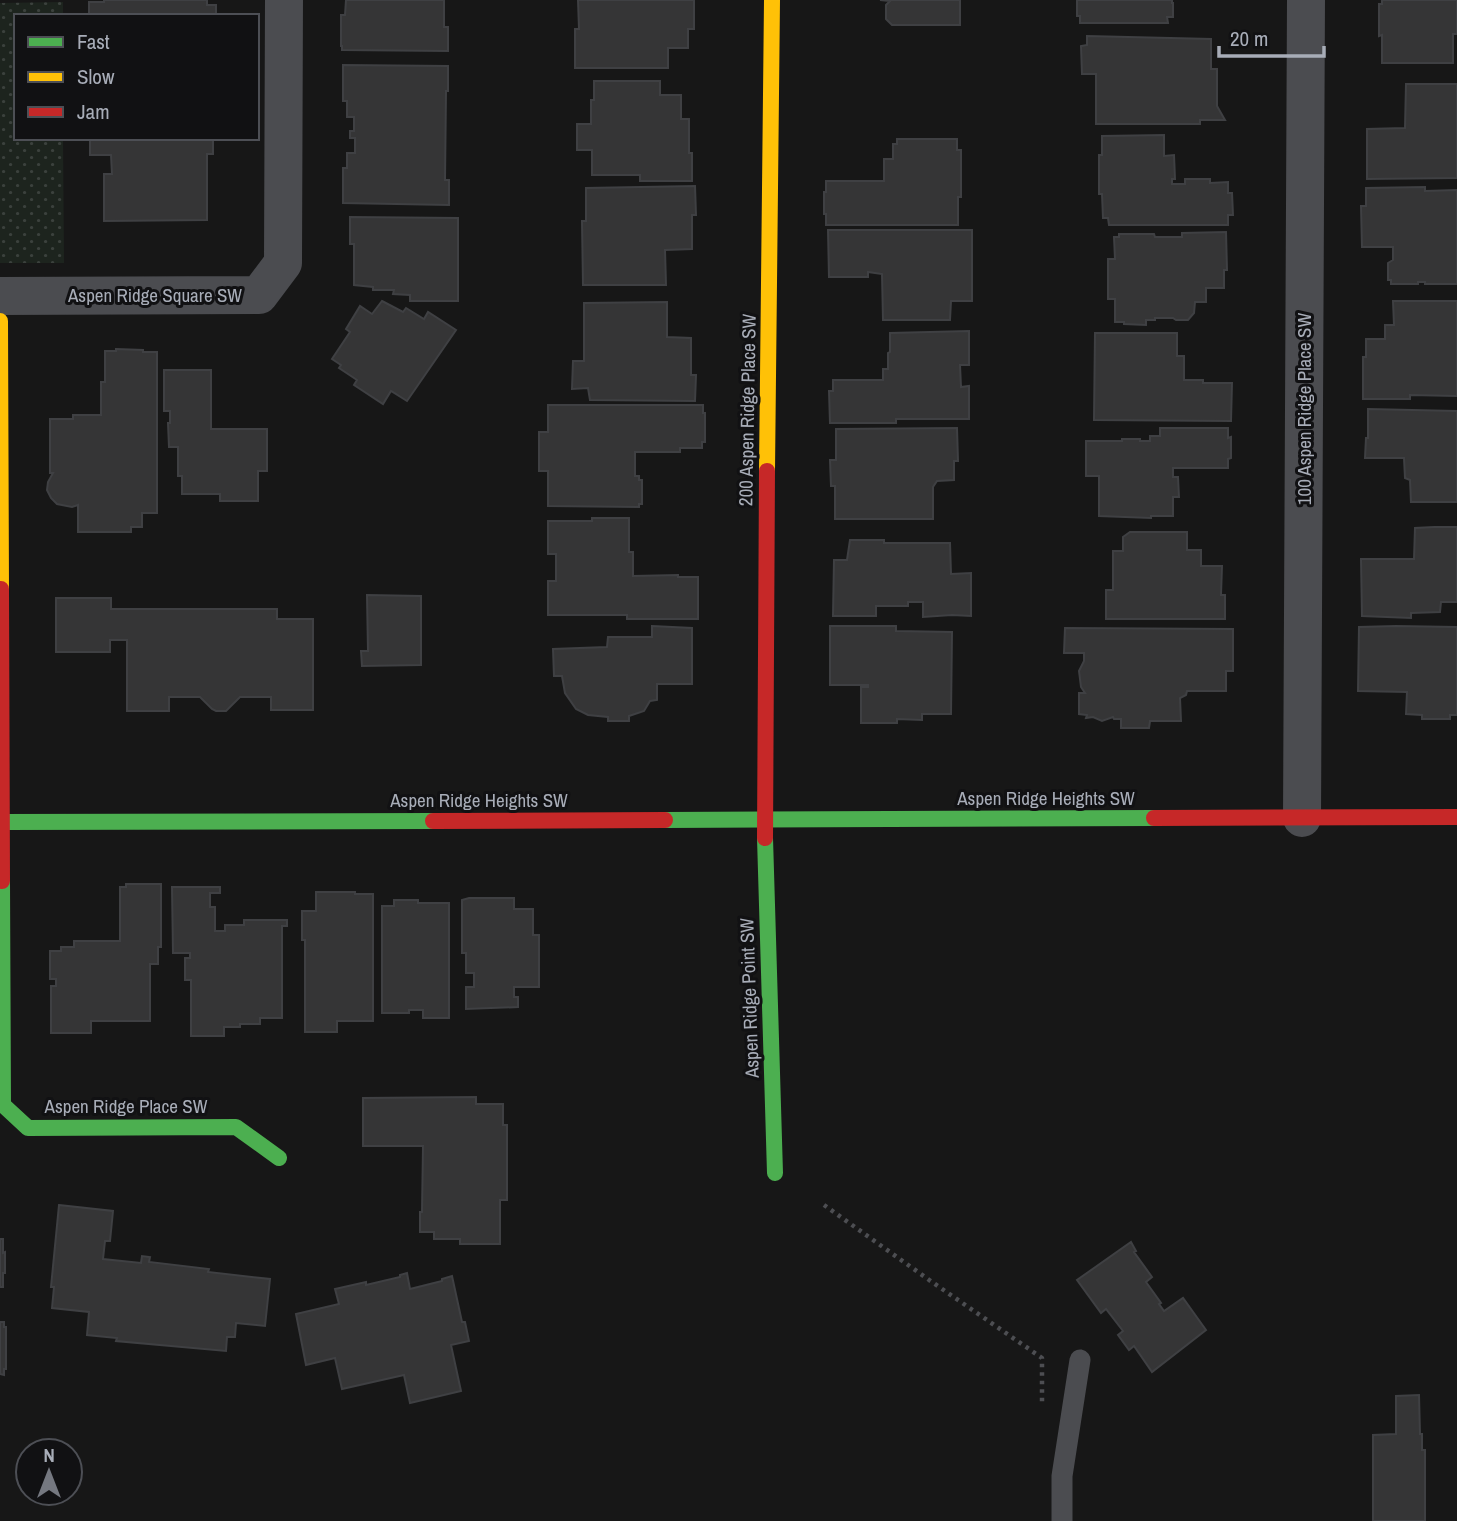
<svg xmlns="http://www.w3.org/2000/svg" width="1457" height="1521" font-family="'Archivo Narrow',sans-serif">
<style>
.grass{fill:url(#grass-dots)}
.building{fill:#353536;stroke:#3f4043;stroke-width:2}
.lines{fill:none;stroke-linecap:round;stroke-linejoin:round}
.path{stroke:#4d4e52;stroke-width:4.5;stroke-dasharray:3.5 5;stroke-linecap:butt}
.lane{stroke:#4b4c50;stroke-width:21}
.street{stroke:#4b4c50;stroke-width:38}
.fast{stroke:#4caf50;stroke-width:16}
.slow{stroke:#ffc107;stroke-width:16}
.jam{stroke:#c62828;stroke-width:16}
.labels{text-anchor:middle;dominant-baseline:central;stroke-width:6;stroke-linejoin:round;paint-order:stroke}
.street-label{font-size:19px;fill:#a8adb8;stroke:#111113}
</style>
<defs>
<pattern id="grass-dots" width="8" height="8" patternUnits="userSpaceOnUse" patternTransform="scale(1.75)"><rect width="8" height="8" fill="#1d241e"/><path d="M2 2h.1M6 6h.1" fill="none" stroke="#3b413d" stroke-width="1.8" stroke-linecap="round"/></pattern>
</defs>
<rect width="100%" height="100%" fill="#171717"/>
<path class="grass" d="M63 2V16H16V138H63L64 263H0V3Z"/>
<g class="building">
<path d="M104 0H207V5H216V16H89V2H104Z"/>
<path d="M346 0H444V27H448V51L342 50V46H341V15H345Z"/>
<path d="M578 0H694V29H688V48H668V68H575V29H579Z"/>
<path d="M880 0H960V25H892L886 19V5L890 1Z"/>
<path d="M1077 0H1172V3H1173V17H1167L1168 23H1080V16H1077Z"/>
<path d="M1382 0H1457V34H1453V63H1382V35L1379 36V4H1382Z"/>
<path d="M1087 36 1211 39V69H1217V106L1225 120H1200V124H1096V74H1082L1081 46 1087 45Z"/>
<path d="M343 65 448 66V91H446L445 180H449V205L343 203V168H347V153H355V138H350V131H354V117H347V101H343Z"/>
<path d="M594 81H660V95H681V119H689V153H692V181H640V175H592V150H577V124H591V100H594Z"/>
<path d="M1406 84H1457V178L1367 179V129L1405 128Z"/>
<path d="M1164 135V156L1174 155 1175 179H1172V184H1185V179H1210V183L1228 182V193H1232L1233 215H1228V225H1109L1108 218H1103L1102 194H1099V155H1102V136Z"/>
<path d="M90 138H213V154H207V220L104 221V174H112L111 155H90Z"/>
<path d="M897 139H957V150H961V197H958V225H826V214H824V192H826V181H884V159H893V144H897Z"/>
<path d="M695 186 696 215H692V249L665 250 666 285H583L582 221H586V188Z"/>
<path d="M1425 187V191L1457 190V284H1425V282H1418V284H1391V280H1388V263L1393 260V247H1362L1361 206H1366V188Z"/>
<path d="M350 217 458 218V301H410V295L393 294 394 290H373V287L354 285V244H350Z"/>
<path d="M828 230H972V301H951L950 320H883L882 274 868 272V277H829Z"/>
<path d="M1226 232 1227 270H1224V288H1206V302H1195L1194 313 1188 320H1176L1173 318H1155V320H1146V325L1124 324V322H1115V299H1108V259H1115L1114 237H1119V234H1154L1155 237H1182V233Z"/>
<path d="M382 301 403 312 406 308 424 319 428 312 456 330 407 401 391 391 383 404 354 385 357 380 339 368 341 365 332 359 350 332 346 329 360 306 372 314Z"/>
<path d="M1393 301H1457V396L1410 395V399H1363V357H1366V339H1385V325H1394Z"/>
<path d="M667 302V337L691 338V375H696L695 401 590 400 588 388 572 389 573 361H584V303Z"/>
<path d="M969 331V365H960L961 387 969 386V419H896V423H830L829 391H833V380H883V369H888V353L890 352V333Z"/>
<path d="M1095 333H1177V356H1184V380H1203V383H1232L1231 421 1094 420Z"/>
<path d="M116 349 143 350V352H157V513H142V527H131V532H78V505L72 507 57 504 51 498 47 490 48 482 53 473H50V419H73V415H101V382H105V351H116Z"/>
<path d="M164 370H211V429H267V471H258V501H220V494H182V476H178V447H169L168 423H170V411H164Z"/>
<path d="M548 405H703V413H705V442H702V448H680V452H635V476H639V480H642V504H639V507L548 506V471H539V432H548Z"/>
<path d="M1368 409 1457 411V502H1411L1410 480 1405 478 1404 458H1365L1366 438H1368Z"/>
<path d="M957 428 958 461H954V480L937 481 933 487V519H835V486H831L830 460H836V429Z"/>
<path d="M1160 428H1228V438L1231 437V458L1228 459V468H1173V477H1178L1179 497H1173V516H1151V518L1099 516V476H1086V441H1122V439H1140V441H1150V436H1160Z"/>
<path d="M592 518H629V552H633V576L678 575V577H698V619H627V615H548V581H556V554H548V521H592Z"/>
<path d="M1434 527H1457V602H1441L1440 612 1411 613V618L1362 616 1361 559H1414L1415 528Z"/>
<path d="M1130 532H1187V550H1201V566H1222L1221 595H1225V619H1106V590H1113V551H1123V537Z"/>
<path d="M850 540H884V543H950L951 574 971 573V616L952 615 923 617V602H908V606H876V616H833L834 560H847Z"/>
<path d="M367 595 421 596V665L362 666 361 651H368Z"/>
<path d="M56 598H111V609H277V619H313V710H271V697H240L226 711H216L212 709 200 697H169V711H127V640H110V652H56Z"/>
<path d="M652 626 692 628V684H657V700L650 701 644 711 629 716V721H608V717L588 715 576 709 565 693 562 676H554L553 649 607 647 608 637H652Z"/>
<path d="M830 626H896V631L952 632 951 714H922V720L897 719V723H861V687H868V685H830Z"/>
<path d="M1396 626 1457 627V715H1450V719H1422V715L1406 714 1407 692 1358 691 1359 627Z"/>
<path d="M1065 628 1233 629V671H1226V691H1187L1186 695 1180 698 1181 721H1150L1149 728H1121V719H1114L1113 717 1102 721 1093 717 1086 718 1087 715 1079 714V693H1085L1081 687 1079 671 1084 661V653H1064Z"/>
<path d="M126 884H161V947H158V964H150V1021H91V1033H51V986H56V979H50V951H61V947H74V941H120V887H126Z"/>
<path d="M172 887H220V893H210V907H215V931H225V925H244V920H287V926H282V1018H260V1024H240V1027H224V1036H191V980H185V958H190V953H173Z"/>
<path d="M316 892H355V894H373V1021H337V1032H305V940H302V911H316Z"/>
<path d="M469 898H514V909H533V935H539V987H514V997H518V1007L466 1009V987H474V973H466V953H462V900Z"/>
<path d="M394 900H418V903H449V1018H423V1010H409V1013H382V906H394Z"/>
<path d="M476 1097V1104H503V1125H507V1200H500V1244H460V1239H434V1232H420V1212H422L423 1146H363V1098Z"/>
<path d="M59 1205 113 1211 110 1241H105L103 1259 141 1263 142 1256 150 1257 149 1262 209 1269 208 1272 270 1279 265 1326 236 1323 235 1337H227L226 1351 116 1341 117 1338 87 1335 89 1312 52 1308 54 1287H51Z"/>
<path d="M0 1239H3V1253L5 1252V1273H3V1287H0Z"/>
<path d="M1131 1242 1136 1251 1134 1252 1152 1277 1146 1282 1161 1303 1159 1304 1164 1311 1183 1298 1206 1330 1152 1372 1134 1346 1129 1350 1118 1335 1123 1331 1106 1309 1101 1313 1077 1280Z"/>
<path d="M407 1273 410 1289 442 1281V1279L452 1276 462 1322H465L469 1341 451 1345 461 1391 410 1403 404 1375 342 1389 335 1358 306 1365 296 1314 339 1304 335 1289 366 1282V1285L400 1277V1275Z"/>
<path d="M0 1322H4V1327H6V1369H4V1375L0 1374Z"/>
<path d="M1419 1395 1420 1434H1422V1450H1425V1521H1373V1435L1396 1434V1396Z"/>
</g>
<g class="lines">
<path class="path" d="M824 1205 932 1282 1042 1358V1406"/>
<path class="lane" d="M1062 1521V1476L1080 1360"/>
<g class="street">
<path d="M0 296 259 295 283 263 284 0"/>
<path d="M1302 818 1306 0"/>
</g>
<g class="fast">
<path d="M665 820 1154 818"/>
<path d="M2 822 433 821"/>
<path d="M765 838 775 1173"/>
<path d="M2 881 3 1105 28 1128 236 1127 279 1158"/>
</g>
<g class="slow">
<path d="M0 321 1 589"/>
<path d="M767 471 772 0"/>
</g>
<g class="jam">
<path d="M1 589 2 881"/>
<path d="M1154 818 1457 817"/>
<path d="M433 821 665 820"/>
<path d="M765 838 767 471"/>
</g>
</g>
<g class="labels">
<g class="street-label">
<text x="155" y="295">Aspen Ridge Square SW</text>
<text transform="translate(1304 409) rotate(-90)">100 Aspen Ridge Place SW</text>
<text transform="translate(747 410) rotate(-89)">200 Aspen Ridge Place SW</text>
<text x="1046" y="798">Aspen Ridge Heights SW</text>
<text x="479" y="800">Aspen Ridge Heights SW</text>
<text transform="translate(749 998) rotate(-92)">Aspen Ridge Point SW</text>
<text x="126" y="1106">Aspen Ridge Place SW</text>
</g>
</g>
<rect x="14" y="14" width="245" height="126" fill="#111113" stroke="#4d4f55" stroke-width="2"/>
<rect x="28" y="37" width="35" height="10" fill="#4caf50" stroke="#4d4f55" stroke-width="2"/>
<text x="77" y="49" font-size="21" fill="#a8adb8">Fast</text>
<rect x="28" y="72" width="35" height="10" fill="#ffc107" stroke="#4d4f55" stroke-width="2"/>
<text x="77" y="84" font-size="21" fill="#a8adb8">Slow</text>
<rect x="28" y="107" width="35" height="10" fill="#c62828" stroke="#4d4f55" stroke-width="2"/>
<text x="77" y="119" font-size="21" fill="#a8adb8">Jam</text>
<g transform="translate(49 1472)"><circle r="33" fill="#111113" stroke="#4d4f55" stroke-width="2"/>
<path d="M0-5L12 26L0 18L-12 26Z" fill="#757880"/>
<text y="-10" font-size="19" font-weight="bold" text-anchor="middle" fill="#a8adb8">N</text>
</g>
<path d="M1219 46v10h105v-10" fill="none" stroke="#a8adb8" stroke-width="3.5"/>
<text x="1230" y="46" font-size="21" fill="#a8adb8" stroke="#111113" stroke-width="5" paint-order="stroke">20 m</text>
</svg>
